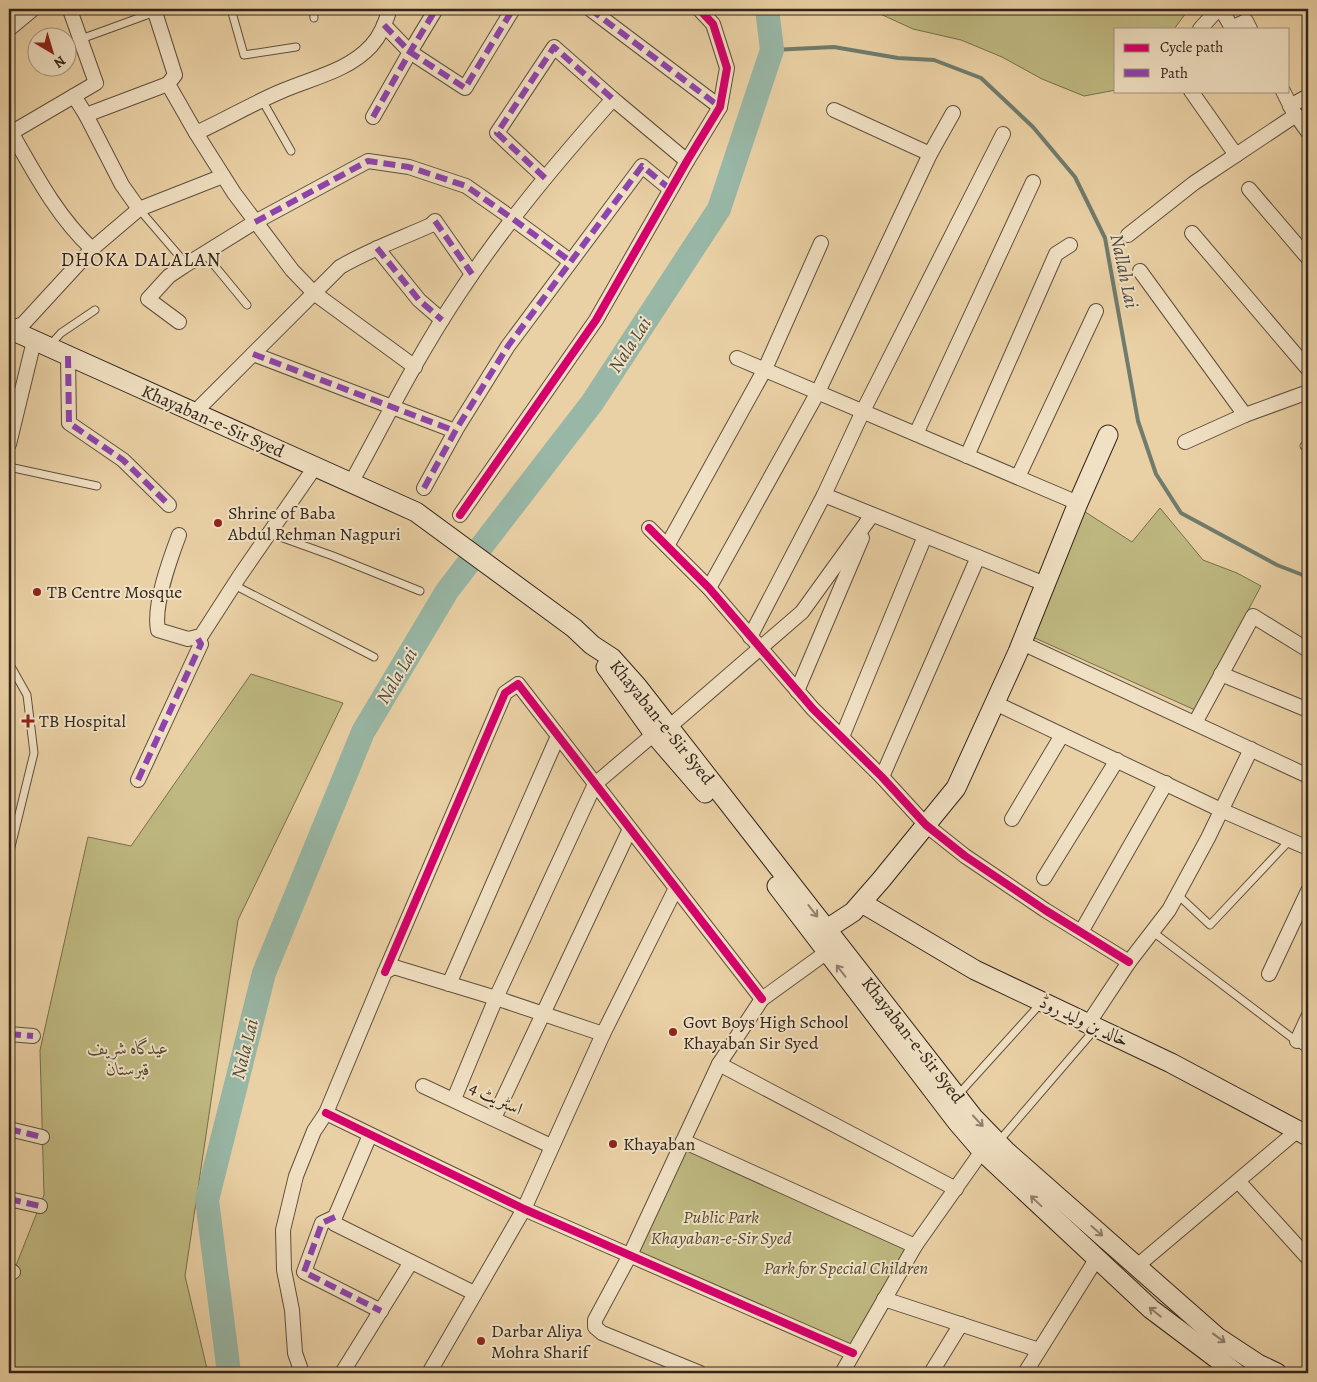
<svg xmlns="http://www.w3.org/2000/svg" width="1317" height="1382" font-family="Alegreya,Amiri,serif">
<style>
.green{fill:#bfb981;stroke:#786e4e}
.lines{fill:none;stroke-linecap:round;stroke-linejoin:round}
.stream{stroke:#6f7c6e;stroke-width:4}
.river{stroke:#98b7a6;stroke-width:24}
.lane-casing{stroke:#5f4f3e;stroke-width:9}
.street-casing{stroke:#5f4f3e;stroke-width:16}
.secondary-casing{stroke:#31241b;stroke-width:21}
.lane{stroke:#f1e1c4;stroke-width:7}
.street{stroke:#f1e1c4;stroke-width:14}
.secondary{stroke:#f1e1c4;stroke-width:19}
.quiet{stroke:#8e44ad;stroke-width:6;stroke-dasharray:12 6;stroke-linecap:butt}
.cycleway-casing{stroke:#f1e1c4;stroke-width:11}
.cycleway{stroke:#d6006c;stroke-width:8}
.oneway{stroke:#918270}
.poi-dot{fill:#8f2418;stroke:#f1e1c4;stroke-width:2}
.labels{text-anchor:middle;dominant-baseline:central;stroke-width:4;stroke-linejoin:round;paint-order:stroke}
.street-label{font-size:18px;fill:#31241b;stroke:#f1e1c4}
.poi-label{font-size:18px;fill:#31241b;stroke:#f1e1c4;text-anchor:start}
.park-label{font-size:18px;font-style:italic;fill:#544934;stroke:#f1e1c4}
.neighbourhood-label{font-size:19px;letter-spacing:1px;fill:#31241b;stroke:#f1e1c4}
.water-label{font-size:19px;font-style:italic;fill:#4b493e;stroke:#f1e1c4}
</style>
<rect width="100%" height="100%" fill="#ead1a5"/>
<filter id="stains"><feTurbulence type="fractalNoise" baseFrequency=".004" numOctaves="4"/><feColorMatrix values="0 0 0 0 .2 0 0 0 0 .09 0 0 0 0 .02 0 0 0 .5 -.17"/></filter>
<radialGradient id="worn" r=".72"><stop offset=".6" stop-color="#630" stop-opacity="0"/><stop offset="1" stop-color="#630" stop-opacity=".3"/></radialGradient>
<g class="green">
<path d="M872 9H1189L1174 29H1116V90L1084 96 1042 79 1002 57 961 40 913 29 876 12Z"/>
<path d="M1076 506 1132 542 1160 508 1203 560 1237 573 1261 586 1195 710 1026 634Z"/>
<path d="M251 674 343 703 238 920 185 1276 208 1373H9V1283L44 1195 40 1050 88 837 131 846Z"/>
<path d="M683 1141 915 1246 853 1353 630 1255Z"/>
</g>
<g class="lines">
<path class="stream" d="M772 50 834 47 898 58 934 60 981 78 1033 127 1075 177 1105 238 1138 421 1156 474 1181 513 1277 565 1308 577"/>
<path class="river" d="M229 1373 207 1200 264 973 363 732 447 591 592 403 719 209 772 50 767 9"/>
<defs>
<g id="lane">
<path d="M231 9 244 55 296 47"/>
<path d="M313 9 314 18"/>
<path d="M81 39 155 12"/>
<path d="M262 100 291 151"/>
<path d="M139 209 187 265"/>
<path d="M205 254 247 305"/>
<path d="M50 345 61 333 95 310"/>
<path d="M1304 446 1308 443"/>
<path d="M9 467 97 486"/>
<path d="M269 533 333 556 420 591"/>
<path d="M234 585 374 657"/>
<path d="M9 663 27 695 34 753 9 855"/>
<path d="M1178 895 1210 925 1290 840"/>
<path d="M1153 932 1308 1050"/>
<path d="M957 1096 1042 1002"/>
<path d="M999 1141 1096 1028"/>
</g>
<g id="street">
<path d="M154 9 175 75 168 84 196 133 234 193 292 270 314 293 415 367"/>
<path d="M590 9 720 107"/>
<path d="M1221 9 1232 28 1246 21 1250 29"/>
<path d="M384 25 410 52 465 88 513 9"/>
<path d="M9 29 33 9"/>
<path d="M1200 29 1218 9"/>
<path d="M1191 91 1236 155"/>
<path d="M1283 91 1293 111 1308 132"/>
<path d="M74 96 86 115 168 84"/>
<path d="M1290 106 1308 96"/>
<path d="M834 110 930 154"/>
<path d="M86 115 122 185 139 209"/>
<path d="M373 117 410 52 436 9"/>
<path d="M11 132C35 174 57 216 92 249"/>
<path d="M196 133C225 120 253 103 282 91 312 78 348 71 371 46 381 35 385 23 390 9"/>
<path d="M9 134 96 83 70 10"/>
<path d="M545 178 497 133 554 47 613 99"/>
<path d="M1249 189 1308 258"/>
<path d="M1192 233 1308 369"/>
<path d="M1128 235 1194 183 1296 115"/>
<path d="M377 248 419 300 442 320"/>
<path d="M1140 271 1245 415"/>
<path d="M179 322 148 299 169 276 184 266 255 222 368 161 409 167 466 186 513 219 570 261"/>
<path d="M9 329 23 324 92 249 139 209 223 176"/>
<path d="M253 354 455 431"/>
<path d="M68 356 69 423 123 460 169 505"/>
<path d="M737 358 1078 503"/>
<path d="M194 413 340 267C369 250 400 239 431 225L435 221 472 274"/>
<path d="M916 434 1033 182"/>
<path d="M1185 442 1245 415 1308 392"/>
<path d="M9 444 34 341"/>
<path d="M967 456 1056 254 1070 245"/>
<path d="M1018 477 1096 311"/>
<path d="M351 483C386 419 419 353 460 292 505 224 558 161 613 99L687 161"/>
<path d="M424 488 457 428 508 346 642 166 670 189"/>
<path d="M824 495 1045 584"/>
<path d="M460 515 596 320 687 161 720 107 727 68 713 24 699 9"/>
<path d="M649 528 709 588 813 709 882 777 926 825 965 856 1045 910 1129 962"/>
<path d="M179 535C170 559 153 605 158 630L188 639 201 636 239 577 315 467"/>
<path d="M667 546 765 369 821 243"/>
<path d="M709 588 818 392 930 154 953 113"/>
<path d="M750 637 824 495 863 411 1003 134"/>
<path d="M1022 643 1308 776"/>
<path d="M1221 674 1308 710"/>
<path d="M797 691 862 538"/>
<path d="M995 703 1221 810 1308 848"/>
<path d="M1195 723 1253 616 1308 650"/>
<path d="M669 727 802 612 872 515"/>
<path d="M842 737 925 536"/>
<path d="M882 777 978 557"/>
<path d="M138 780 201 644 197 637"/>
<path d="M1012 819 1062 735"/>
<path d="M1044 878 1117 760"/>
<path d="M1081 932 1166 783"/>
<path d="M385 972 505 693 518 684 762 999"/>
<path d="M1269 974 1308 891"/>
<path d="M449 984 558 736"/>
<path d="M1088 1024 1129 962 1169 910 1208 838 1251 749"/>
<path d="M9 1034 33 1036"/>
<path d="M1297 1041 1308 1017"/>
<path d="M719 1064 956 1189"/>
<path d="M423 1086 551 1146"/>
<path d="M454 1099 496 998 595 784 654 734"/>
<path d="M326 1113 524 1209 853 1353"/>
<path d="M494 1118 630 829"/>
<path d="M9 1129 42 1137"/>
<path d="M370 1135 335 1217V1224L474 1293"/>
<path d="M683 1141 915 1246"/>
<path d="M1238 1181 1308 1258"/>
<path d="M9 1199 40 1206"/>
<path d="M335 1217 322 1223 304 1272 381 1311"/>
<path d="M1137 1266 1298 1130"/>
<path d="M9 1270 13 1272"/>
<path d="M884 1299 1039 1350"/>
<path d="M302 1373 295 1353 292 1310 284 1270 283 1230 296 1176 314 1131 326 1113 385 972 394 967 496 998 603 1034"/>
<path d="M342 1373 411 1262"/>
<path d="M429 1373 524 1209 603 1034 676 888"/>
<path d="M700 1373 602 1333 595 1327V1320L630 1255 719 1064 762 999 827 952"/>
<path d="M842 1373 915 1246 982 1151"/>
<path d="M931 1373 961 1324"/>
<path d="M1025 1373 1097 1258"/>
</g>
<g id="secondary">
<path d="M9 329 416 512 574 628 592 645 612 658 637 686 973 1117 1007 1152 1217 1337 1258 1364 1277 1373"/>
<path d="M606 667 654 734 705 793"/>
<path d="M777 886 957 1122 982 1151 1151 1309 1236 1373"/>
<path d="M862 903 975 970 1171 1063 1308 1136"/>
<path d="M827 929 853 912 881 880 956 788 1018 652 1078 503 1108 435"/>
</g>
</defs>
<use href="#lane" class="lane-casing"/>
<use href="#street" class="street-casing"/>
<use href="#secondary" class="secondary-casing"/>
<use href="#lane" class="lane"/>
<use href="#street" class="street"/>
<use href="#secondary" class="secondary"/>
<g class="quiet">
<path d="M590 9 720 107"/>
<path d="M384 25 410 52 465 88 513 9"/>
<path d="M373 117 410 52 436 9"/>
<path d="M545 178 497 133 554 47 613 99"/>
<path d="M435 221 472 274"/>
<path d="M255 222 368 161 409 167 466 186 513 219 570 261"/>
<path d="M377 248 419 300 442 320"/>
<path d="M253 354 455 431"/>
<path d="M68 356 69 423 123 460 169 505"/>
<path d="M424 488 457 428 508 346 642 166 670 189"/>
<path d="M138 780 201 644 197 637"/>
<path d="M9 1034 33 1036"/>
<path d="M9 1129 42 1137"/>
<path d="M9 1199 40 1206"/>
<path d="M335 1217 322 1223 304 1272 381 1311"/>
</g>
<defs>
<g id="cycleway">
<path d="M460 515 596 320 687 161 720 107 727 68 713 24 699 9"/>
<path d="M649 528 709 588 813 709 882 777 926 825 965 856 1045 910 1129 962"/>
<path d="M385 972 505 693 518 684 762 999"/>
<path d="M326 1113 524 1209 853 1353"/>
</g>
</defs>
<use href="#cycleway" class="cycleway-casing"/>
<use href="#cycleway" class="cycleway"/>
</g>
<defs><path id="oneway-shaft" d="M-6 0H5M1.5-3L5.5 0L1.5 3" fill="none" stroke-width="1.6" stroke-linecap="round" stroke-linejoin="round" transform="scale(1.25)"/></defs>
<g class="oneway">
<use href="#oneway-shaft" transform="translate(813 911) rotate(52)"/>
<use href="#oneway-shaft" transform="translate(841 971) rotate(-128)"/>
<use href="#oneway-shaft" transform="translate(978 1121) rotate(47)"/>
<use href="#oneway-shaft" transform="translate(1036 1201) rotate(-137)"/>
<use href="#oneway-shaft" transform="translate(1097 1231) rotate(41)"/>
<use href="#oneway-shaft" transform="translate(1155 1312) rotate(-141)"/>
<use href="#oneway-shaft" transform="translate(1219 1338) rotate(36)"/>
</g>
<g class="poi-dot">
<circle cx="218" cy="523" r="5"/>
<circle cx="37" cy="592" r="5"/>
<path d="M25.5 713.5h5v5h5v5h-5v5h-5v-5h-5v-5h5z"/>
<circle cx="673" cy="1032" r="5"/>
<circle cx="613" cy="1144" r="5"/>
<circle cx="481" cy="1341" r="5"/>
</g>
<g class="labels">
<g class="street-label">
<text transform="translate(213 421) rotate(24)">Khayaban-e-Sir Syed</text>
<text transform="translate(662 722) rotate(51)">Khayaban-e-Sir Syed</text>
<text transform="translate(1084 1021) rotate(25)">خالد بن ولید روڈ</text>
<text transform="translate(913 1040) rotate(52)">Khayaban-e-Sir Syed</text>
<text transform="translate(496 1098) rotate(25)">اسٹریٹ 4</text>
</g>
<g class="poi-label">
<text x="228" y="513">Shrine of Baba<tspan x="228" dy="21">Abdul Rehman Nagpuri</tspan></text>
<text x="47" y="592">TB Centre Mosque</text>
<text x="39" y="721">TB Hospital</text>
<text x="683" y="1022">Govt Boys High School<tspan x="683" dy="21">Khayaban Sir Syed</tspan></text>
<text x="623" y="1144">Khayaban</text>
<text x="491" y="1331">Darbar Aliya<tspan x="491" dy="21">Mohra Sharif</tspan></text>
</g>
<g class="park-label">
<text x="128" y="1048">عیدگاہ شریف<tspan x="128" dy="21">قبرستان</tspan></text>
<text x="721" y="1217">Public Park<tspan x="721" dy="21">Khayaban-e-Sir Syed</tspan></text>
<text x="846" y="1268">Park for Special Children</text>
</g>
<g class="neighbourhood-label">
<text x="141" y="260">DHOKA DALALAN</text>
</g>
<g class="water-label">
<text transform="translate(1124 271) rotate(78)">Nallah Lai</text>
<text transform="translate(630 345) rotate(-57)">Nala Lai</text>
<text transform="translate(397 676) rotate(-59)">Nala Lai</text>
<text transform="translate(245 1049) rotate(-76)">Nala Lai</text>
</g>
</g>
<rect width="1317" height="1382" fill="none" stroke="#ead1a5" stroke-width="30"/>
<rect x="10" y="10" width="1297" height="1362" fill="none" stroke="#31241b" stroke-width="2.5"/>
<rect x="15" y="15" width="1287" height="1352" fill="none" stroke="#31241b"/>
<rect x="1114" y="28" width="175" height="65" fill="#f1e1c4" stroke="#a49580"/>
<rect x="1124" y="44" width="25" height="8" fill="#d6006c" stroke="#a49580"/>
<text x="1160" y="52" font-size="15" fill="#31241b">Cycle path</text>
<rect x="1124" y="69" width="25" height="8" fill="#8e44ad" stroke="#a49580"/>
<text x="1160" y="78" font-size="15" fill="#31241b">Path</text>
<g transform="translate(52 52) rotate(142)"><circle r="24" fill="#f1e1c4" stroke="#a49580"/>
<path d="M0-4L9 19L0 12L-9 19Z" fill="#8f2418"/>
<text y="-8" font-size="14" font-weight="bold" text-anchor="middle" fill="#31241b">N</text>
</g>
<rect width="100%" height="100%" filter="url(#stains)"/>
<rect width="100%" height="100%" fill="url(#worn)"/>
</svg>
